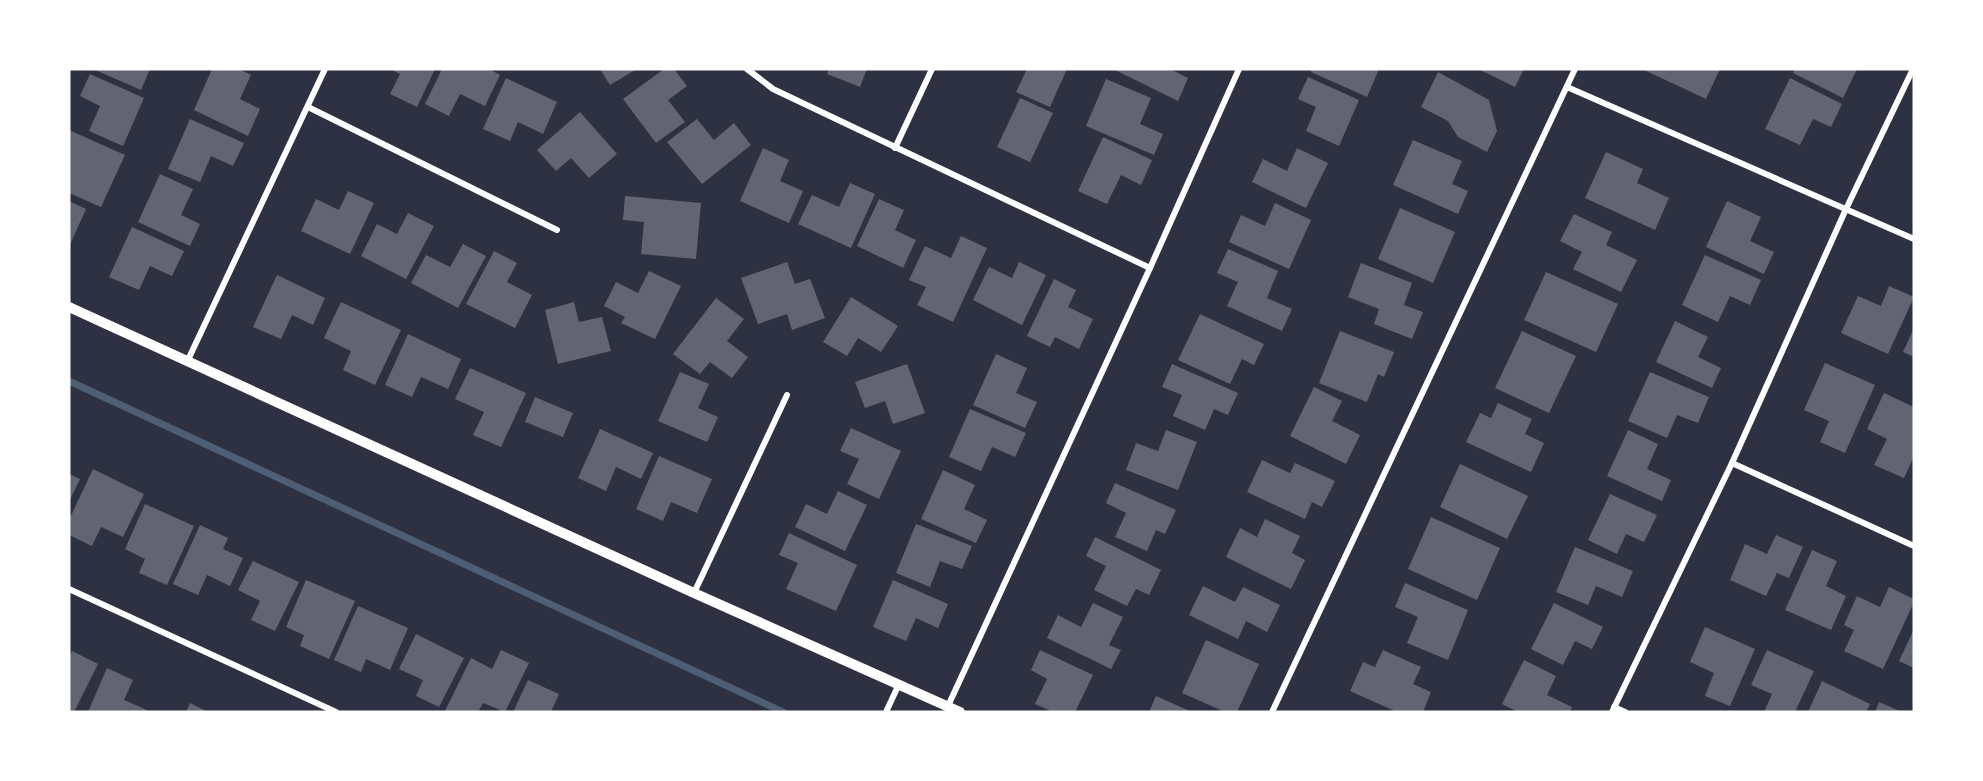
<svg xmlns="http://www.w3.org/2000/svg" width="1983" height="781" font-family="'DejaVu Sans',sans-serif">
<style>
.lines{fill:none;stroke-linecap:round;stroke-linejoin:round}
.stream{stroke:#4f5d75;stroke-width:7}
.building{fill:#626471}
.minor{stroke:#fff;stroke-width:6}
.tertiary{stroke:#fff;stroke-width:10}
</style>
<rect width="100%" height="100%" fill="#2d3142"/>
<g class="lines">
<path class="stream" d="M69 381 783 712"/>
</g>
<g class="building">
<path d="M93 69H150L141 90Z"/>
<path d="M212 69H239L251 75 240 99 260 109 248 136 194 110Z"/>
<path d="M391 69H435L417 107 390 94 400 74Z"/>
<path d="M442 69H489L500 75 485 106 460 94 449 116 425 104Z"/>
<path d="M600 69H637L610 85Z"/>
<path d="M664 69H674L687 86 668 100 685 122 656 143 623 99Z"/>
<path d="M829 69H867L860 87 827 74Z"/>
<path d="M1027 69H1067L1050 107 1016 92Z"/>
<path d="M1113 69H1170L1188 78 1178 101Z"/>
<path d="M1312 69H1379L1367 97 1311 72Z"/>
<path d="M1478 69H1524L1515 87Z"/>
<path d="M1642 69H1720L1706 99Z"/>
<path d="M1795 69H1857L1843 98 1793 73Z"/>
<path d="M1438 72 1489 100 1497 131 1487 152 1458 137 1448 121 1421 107Z"/>
<path d="M90 74 144 98 123 146 89 131 100 106 80 96Z"/>
<path d="M1308 77 1359 100 1339 146 1306 131 1316 107 1298 99Z"/>
<path d="M506 78 557 102 543 134 518 122 510 141 483 129Z"/>
<path d="M1790 78 1842 104 1831 127 1813 119 1800 145 1765 129Z"/>
<path d="M1106 79 1151 98 1140 124 1163 134 1154 155 1086 126Z"/>
<path d="M1020 98 1053 113 1030 162 997 147Z"/>
<path d="M580 112 617 154 589 178 571 158 556 171 537 150Z"/>
<path d="M190 119 244 143 233 166 211 156 200 182 168 169Z"/>
<path d="M697 119 714 140 734 123 751 145 702 184 667 142Z"/>
<path d="M69 130 125 155 101 207 69 193Z"/>
<path d="M1103 137 1152 160 1141 185 1121 175 1107 204 1078 191Z"/>
<path d="M1413 140 1462 161 1452 184 1468 191 1458 214 1393 185Z"/>
<path d="M763 148 789 160 780 181 803 191 789 223 740 201Z"/>
<path d="M1297 148 1328 163 1306 208 1252 182 1263 159 1287 171Z"/>
<path d="M1606 152 1643 169 1637 183 1669 198 1655 230 1585 198Z"/>
<path d="M160 174 193 189 181 215 200 224 190 246 138 222Z"/>
<path d="M850 183 875 194 851 248 798 224 812 195 839 207Z"/>
<path d="M348 191 374 203 350 254 301 231 316 199 339 210Z"/>
<path d="M625 196 701 203 696 259 641 254 644 222 623 220Z"/>
<path d="M879 199 904 210 895 230 916 240 903 268 857 246Z"/>
<path d="M69 201 86 209 69 247Z"/>
<path d="M1727 201 1761 217 1750 241 1774 252 1764 274 1706 247Z"/>
<path d="M1275 203 1311 220 1289 269 1229 242 1241 215 1265 226Z"/>
<path d="M1400 208 1455 232 1433 283 1378 259Z"/>
<path d="M408 213 434 226 406 279 361 256 377 224 397 234Z"/>
<path d="M1574 214 1612 232 1606 245 1637 260 1621 292 1573 269 1582 252 1560 241Z"/>
<path d="M132 227 184 251 172 276 150 266 139 290 109 277Z"/>
<path d="M961 236 987 248 953 322 917 305 926 287 909 280 925 246 951 258Z"/>
<path d="M463 244 486 256 458 308 411 283 426 255 450 267Z"/>
<path d="M1228 249 1278 271 1267 298 1292 309 1282 331 1227 306 1238 282 1217 273Z"/>
<path d="M494 251 517 263 507 282 532 295 515 328 466 304Z"/>
<path d="M1705 255 1761 280 1750 305 1730 296 1718 322 1682 305Z"/>
<path d="M787 262 795 284 810 279 825 318 792 330 787 314 758 324 741 278Z"/>
<path d="M1019 262 1046 275 1022 325 973 300 989 267 1012 278Z"/>
<path d="M1361 263 1412 283 1404 305 1423 312 1412 339 1374 324 1379 309 1348 297Z"/>
<path d="M649 271 681 286 655 339 621 323 625 317 604 306 616 282 638 293Z"/>
<path d="M1546 272 1618 304 1596 352 1524 320Z"/>
<path d="M277 275 325 298 313 325 292 315 281 339 253 327Z"/>
<path d="M1054 279 1076 290 1068 307 1093 319 1079 349 1055 337 1050 347 1027 336Z"/>
<path d="M1889 286 1914 297 1888 354 1841 333 1858 296 1881 306Z"/>
<path d="M851 297 898 326 881 352 858 338 847 356 823 342Z"/>
<path d="M716 298 744 319 727 341 748 357 732 378 710 362 700 374 673 354Z"/>
<path d="M341 302 401 330 375 385 343 370 351 351 324 338Z"/>
<path d="M574 302 579 322 602 317 611 351 558 364 545 310Z"/>
<path d="M1200 314 1264 344 1254 365 1242 359 1230 384 1178 360Z"/>
<path d="M1675 321 1708 337 1698 357 1721 368 1712 388 1656 362Z"/>
<path d="M1914 328V357L1903 352Z"/>
<path d="M1340 331 1394 352 1384 377 1378 374 1367 402 1319 383Z"/>
<path d="M1522 331 1576 356 1549 413 1495 388Z"/>
<path d="M408 334 461 359 448 389 421 377 412 397 385 385Z"/>
<path d="M996 354 1027 368 1016 393 1037 402 1025 428 973 405Z"/>
<path d="M1825 363 1875 385 1845 453 1820 442 1829 421 1804 410Z"/>
<path d="M907 364 925 413 893 424 885 401 865 408 855 382Z"/>
<path d="M1172 364 1238 393 1228 415 1214 409 1205 430 1173 416 1182 395 1162 387Z"/>
<path d="M470 368 526 393 501 447 473 435 484 412 455 399Z"/>
<path d="M680 372 709 384 698 408 718 417 707 442 658 421Z"/>
<path d="M1650 372 1709 397 1698 423 1677 415 1667 438 1628 421Z"/>
<path d="M1314 387 1342 401 1332 421 1360 435 1346 464 1290 436Z"/>
<path d="M1884 393 1914 407V456L1904 478 1874 465 1887 439 1867 429Z"/>
<path d="M535 397 573 413 563 437 525 422Z"/>
<path d="M1498 403 1532 419 1525 434 1544 443 1531 472 1466 442 1480 413 1491 418Z"/>
<path d="M970 409 1026 433 1015 457 992 447 981 471 949 457Z"/>
<path d="M851 428 901 451 879 499 847 484 859 459 840 451Z"/>
<path d="M600 429 653 453 641 479 616 467 606 491 578 478Z"/>
<path d="M1166 430 1197 442 1178 490 1126 470 1136 443 1158 451Z"/>
<path d="M1628 430 1658 444 1647 469 1671 480 1662 501 1607 476Z"/>
<path d="M659 456 712 479 697 513 671 502 663 521 636 509Z"/>
<path d="M1262 460 1290 473 1295 463 1335 481 1322 507 1312 502 1305 519 1247 492Z"/>
<path d="M1460 464 1528 496 1507 539 1440 507Z"/>
<path d="M93 469 144 494 123 537 101 527 92 546 69 535V520Z"/>
<path d="M943 470 975 485 964 509 987 520 976 543 921 519Z"/>
<path d="M69 474 80 479 69 502Z"/>
<path d="M1115 483 1176 510 1165 534 1156 530 1147 551 1115 537 1126 513 1106 503Z"/>
<path d="M838 491 867 505 845 551 795 527 806 504 827 514Z"/>
<path d="M1610 494 1657 515 1644 542 1626 534 1617 554 1588 540Z"/>
<path d="M145 504 194 526 167 585 139 573 145 559 125 549Z"/>
<path d="M1431 517 1500 548 1477 600 1408 569Z"/>
<path d="M1265 519 1300 536 1292 553 1305 560 1291 589 1226 557 1240 528 1257 537Z"/>
<path d="M916 524 972 546 962 569 940 561 930 587 896 573Z"/>
<path d="M200 525 228 538 223 549 243 558 230 586 207 575 198 595 173 584Z"/>
<path d="M789 533 857 565 836 611 786 589 798 563 779 555Z"/>
<path d="M1776 535 1803 547 1789 578 1777 573 1766 596 1730 580 1745 544 1767 554Z"/>
<path d="M1095 537 1161 570 1149 595 1136 589 1127 606 1094 590 1106 566 1086 556Z"/>
<path d="M1575 547 1633 571 1622 597 1596 586 1588 605 1556 592Z"/>
<path d="M1812 550 1837 561 1826 586 1846 596 1831 630 1785 610Z"/>
<path d="M253 561 299 582 275 631 251 620 260 601 238 590Z"/>
<path d="M306 580 355 601 329 659 300 646 304 635 286 627Z"/>
<path d="M893 580 948 604 938 628 916 618 906 641 873 627Z"/>
<path d="M1405 583 1468 610 1448 660 1407 643 1418 617 1395 607Z"/>
<path d="M1203 586 1235 602 1243 587 1280 605 1267 632 1246 621 1238 639 1189 615Z"/>
<path d="M1889 587 1914 599V602L1883 669 1844 651 1854 630 1844 625 1857 596 1880 607Z"/>
<path d="M1093 603 1123 617 1109 645 1121 650 1111 669 1047 638 1058 615 1081 627Z"/>
<path d="M1554 603 1603 627 1592 649 1575 641 1563 665 1531 649Z"/>
<path d="M358 606 408 628 390 670 366 659 361 672 334 660Z"/>
<path d="M1705 627 1755 649 1730 706 1705 696 1714 673 1690 662Z"/>
<path d="M1914 629V668L1899 661Z"/>
<path d="M416 634 464 658 439 707 416 696 423 680 399 669Z"/>
<path d="M1206 640 1259 664 1237 712H1225L1182 693Z"/>
<path d="M501 650 529 663 505 712 483 703 478 712 445 711 471 658 492 669Z"/>
<path d="M1040 650 1093 675 1075 712H1053L1035 704 1047 679 1031 670Z"/>
<path d="M1383 650 1421 667 1413 684 1431 692 1423 712H1397L1350 691 1363 662 1375 667Z"/>
<path d="M1767 650 1814 671 1795 712H1764L1772 694 1751 685Z"/>
<path d="M72 651 98 664 74 712H69V657Z"/>
<path d="M1524 660 1556 676 1547 695 1572 707 1570 712H1518L1502 704Z"/>
<path d="M107 668 133 680 124 700 147 710V712H88Z"/>
<path d="M528 680 559 694 551 712H513Z"/>
<path d="M1822 681 1870 704 1866 712H1808Z"/>
<path d="M1156 696 1192 712H1149Z"/>
<path d="M1879 702 1902 712H1875Z"/>
<path d="M190 703 208 712H186Z"/>
</g>
<g class="lines">
<g class="minor">
<path d="M747 69 773 89 1150 268"/>
<path d="M1567 87 1914 239"/>
<path d="M308 107 557 230"/>
<path d="M895 148 932 69"/>
<path d="M187 362 325 69"/>
<path d="M1732 463 1914 546"/>
<path d="M69 589 336 712"/>
<path d="M694 593 787 395"/>
<path d="M948 706 1150 268 1239 69"/>
<path d="M1614 707 1625 712"/>
<path d="M886 712 899 684"/>
<path d="M1272 712 1575 69"/>
<path d="M1612 712 1732 463 1846 209 1913 69"/>
</g>
<path class="tertiary" d="M69 307 694 593 960 712"/>
</g>
<rect width="1983" height="781" fill="none" stroke="#ffffff" stroke-width="141"/>
</svg>
